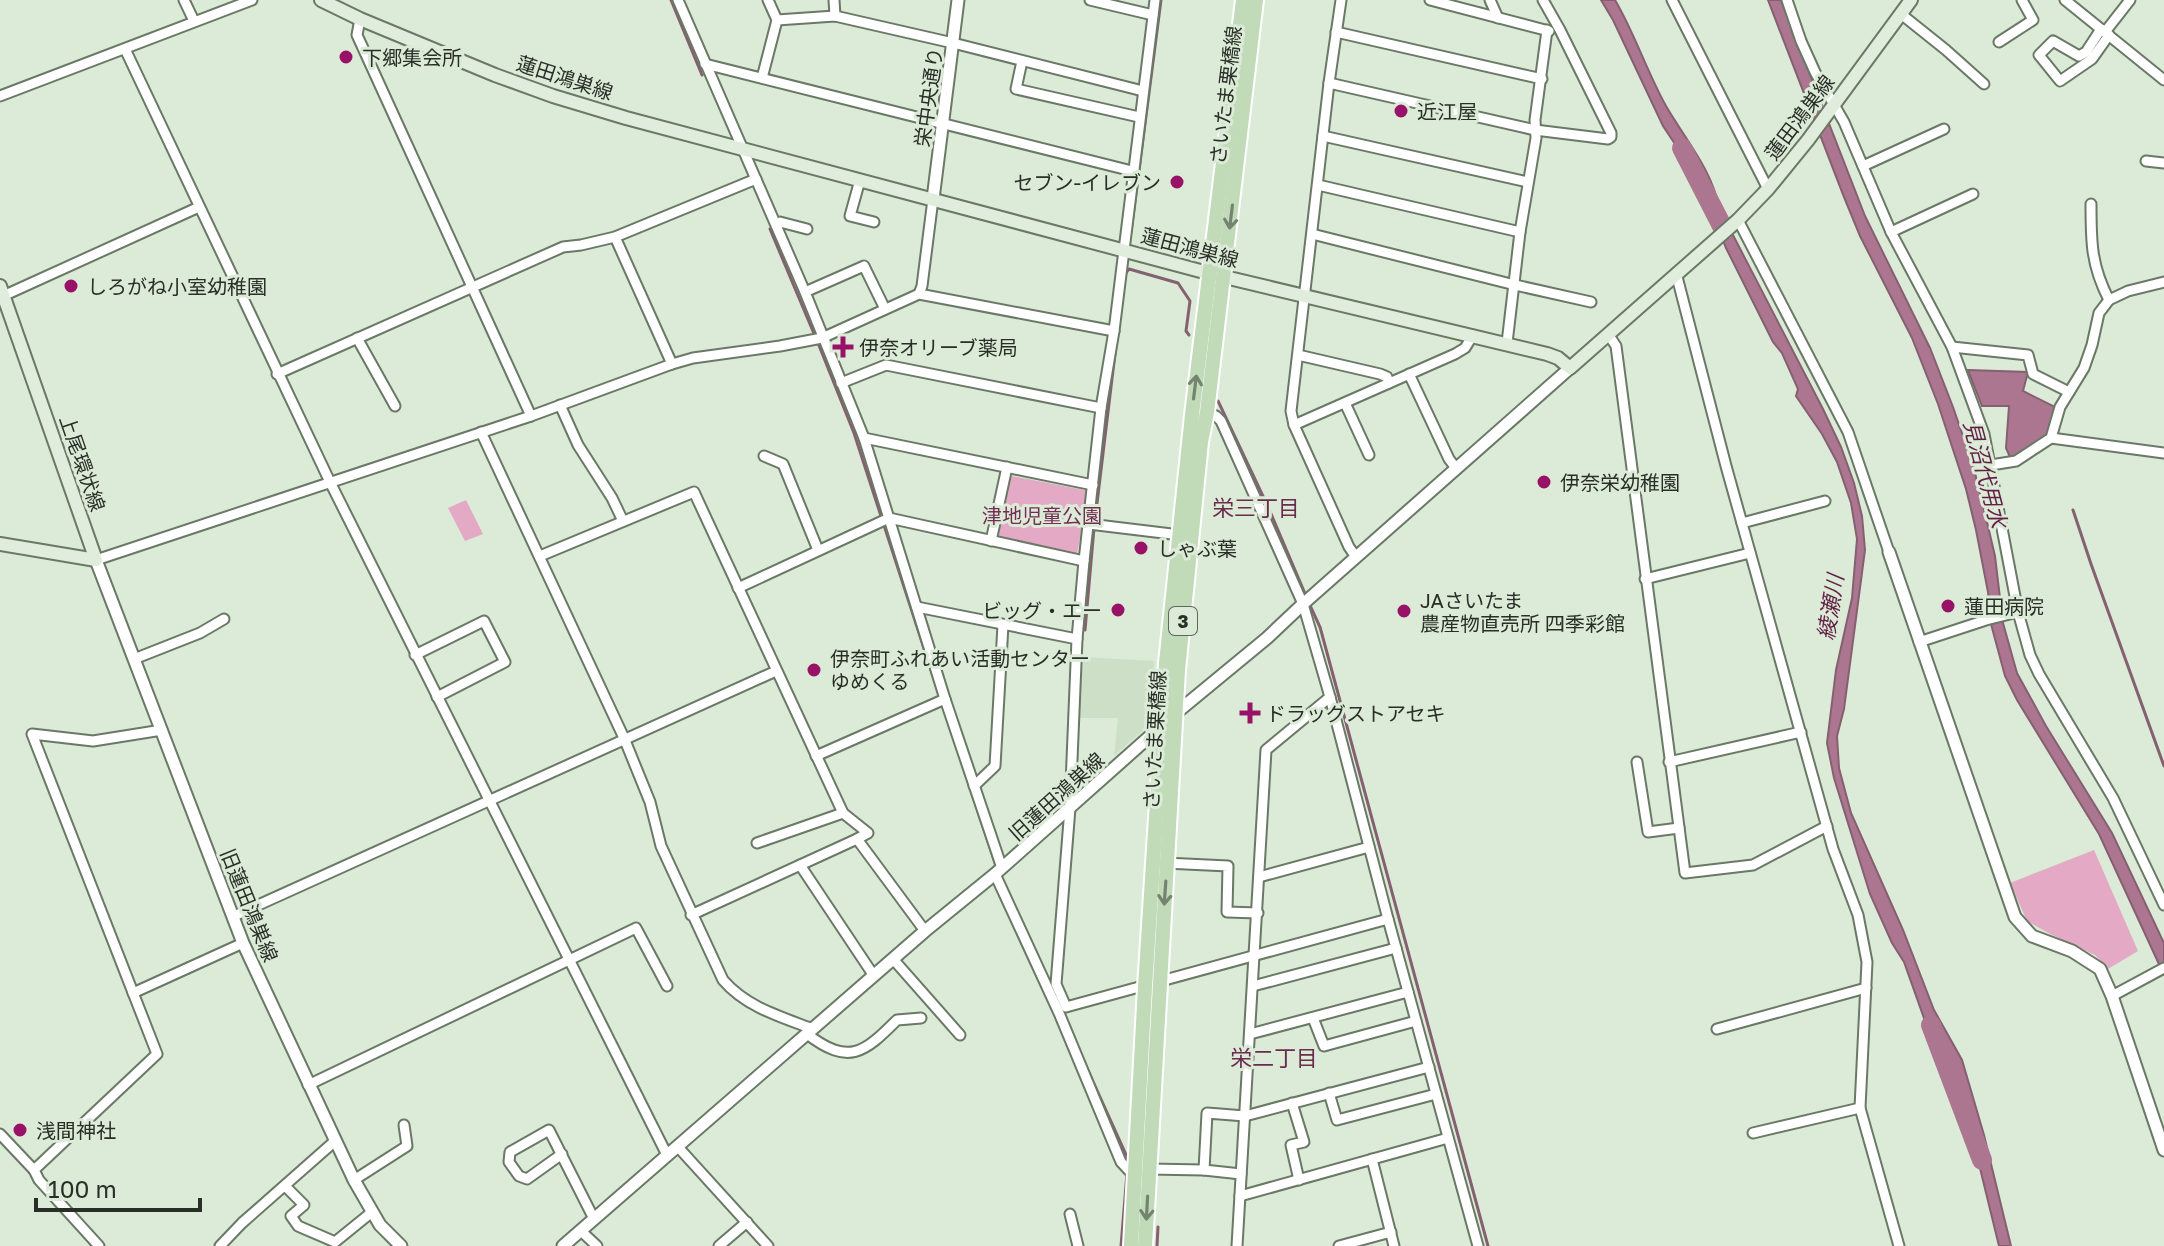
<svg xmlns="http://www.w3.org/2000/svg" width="2164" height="1246" font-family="'Golos Text','Noto Sans JP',sans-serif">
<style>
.built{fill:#cde0c7}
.green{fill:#e3a9c5}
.water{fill:#ac7691;stroke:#856071;stroke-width:2}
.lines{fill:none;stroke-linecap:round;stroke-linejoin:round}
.stream{stroke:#856071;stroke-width:3}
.river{stroke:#ac7691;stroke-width:20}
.minor-casing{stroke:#6a7866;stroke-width:13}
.tertiary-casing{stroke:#6a7866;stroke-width:15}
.secondary-casing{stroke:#6a7866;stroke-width:16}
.primary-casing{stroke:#fff;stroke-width:18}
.minor{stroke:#fff;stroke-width:9}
.tertiary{stroke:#fff;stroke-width:11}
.secondary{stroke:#e0eddc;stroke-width:12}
.primary{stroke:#c1dbb9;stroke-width:14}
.oneway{stroke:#758470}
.poi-dot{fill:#981267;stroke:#dbebd7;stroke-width:3}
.labels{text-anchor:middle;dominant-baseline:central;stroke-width:6;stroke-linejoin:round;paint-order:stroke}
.shield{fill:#dbebd7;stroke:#5e675c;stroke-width:2}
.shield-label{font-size:18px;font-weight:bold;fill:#292e27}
.poi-label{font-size:20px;fill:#292e27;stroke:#dbebd7;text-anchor:start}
.street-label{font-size:20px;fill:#292e27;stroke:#dbebd7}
.park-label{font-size:20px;fill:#732e54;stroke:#dbebd7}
.water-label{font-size:22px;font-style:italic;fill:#631f46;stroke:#dbebd7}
.neighbourhood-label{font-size:22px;fill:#6a2b4e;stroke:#dbebd7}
</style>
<rect width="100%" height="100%" fill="#dbebd7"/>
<path class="built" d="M1083 657 1154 661 1153 713 1141 732 1114 756 1118 718H1078Z"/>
<g class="green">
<path d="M1007 475 1089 491 1077 554 994 539Z"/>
<path d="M466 500 483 534 465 541 448 508Z"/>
<path d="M2094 850 2138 951 2108 969 2095 955 2050 934 2027 921 2010 883Z"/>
</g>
<g class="water">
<path d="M1601 0H1615C1635 34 1647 72 1666 106 1687 142 1711 168 1720 210L1823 409 1841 447 1854 483 1862 516 1865 550 1844 709 1837 736 1839 768 1851 813 1903 930 1934 1010 1962 1060 1984 1135 2011 1246H1999L1968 1119 1957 1087 1925 1021 1904 962 1892 943 1870 894 1834 778 1827 743 1836 670 1852 598 1857 539 1851 503 1837 462 1822 434 1796 396 1798 389 1782 353 1773 342 1726 248 1701 183 1663 126 1613 20Z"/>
<path d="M1768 0H1781L1865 216 1930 348 1953 407 1973 465 1983 505 1995 556 2003 623 2017 673 2046 726 2112 833 2164 943V975L2099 834 2017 700 2005 676 1991 624 1988 592 1976 530 1966 489 1938 404 1912 338 1860 236 1844 197Z"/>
<path d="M1968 370 2028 372 2023 391 2057 408 2048 436 2015 457H2010L2006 448 2009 406H1982Z"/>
</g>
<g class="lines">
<g class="stream">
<path d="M671 0 702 75"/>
<path d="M770 229 815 336"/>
<path d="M1131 232 1161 0"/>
<path d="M1125 274 1129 269 1178 283 1190 301 1186 331 1189 335"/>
<path d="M818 343 854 433 933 676"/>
<path d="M1218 401 1269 509 1306 596"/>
<path d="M2073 510 2091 564 2164 766"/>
<path d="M1095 520 1117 337"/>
<path d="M1309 603 1320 627 1488 1246"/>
<path d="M1085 630 1094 528"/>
<path d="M953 736 997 869"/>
<path d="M1086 1066 1128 1159 1127 1165"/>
<path d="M1121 1246 1127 1173"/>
<path d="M1157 1246 1158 1227"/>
</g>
<g class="river">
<path d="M1682 148 1722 226"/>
<path d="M1931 1025 1982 1160"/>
</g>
<defs>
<g id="minor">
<path d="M184 0 194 21"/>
<path d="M678 0 805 292 864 438 945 699 1002 868"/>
<path d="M834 0 835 16"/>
<path d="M1090 0 1153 15"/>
<path d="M1155 0 1114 331 1101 408 1084 561 1077 639 1070 808 1056 984 1066 1007 1388 919"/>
<path d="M1341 0 1329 83 1291 411 1294 425 1349 547 1356 557"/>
<path d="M1430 0 1549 31"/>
<path d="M1490 0 1498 18"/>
<path d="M1672 0 1768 189"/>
<path d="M1787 0 1801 41 1815 72 1844 122 1891 232 1952 347 1984 434 2018 612 2030 655 2039 674 2113 798 2164 905"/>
<path d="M2065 0 2164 80"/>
<path d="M1901 14 1946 50 1984 84"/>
<path d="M360 19 357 35 531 416"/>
<path d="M777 20 835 16 953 43 1143 91"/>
<path d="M2101 29 2086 52 2079 56 2053 41 2039 55 2060 81 2092 59 2109 35"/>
<path d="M1336 32 1542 79"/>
<path d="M2105 32 2130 0"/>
<path d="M1999 42 2033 20 2022 0"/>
<path d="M125 49 330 482 667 1155"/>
<path d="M1022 61 1016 89 1139 117"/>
<path d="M705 64 1132 171"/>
<path d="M762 78 777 20 768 0"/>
<path d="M1329 83 1535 130 1608 139 1611 137V133L1560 30 1543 0"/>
<path d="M0 96 252 0"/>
<path d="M1323 136 1528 182"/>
<path d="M2146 161 2164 163"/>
<path d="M1863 166 1944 129"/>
<path d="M860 180 850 216 874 222"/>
<path d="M1318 185 1520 232"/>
<path d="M2091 204C2091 242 2091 265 2109 300"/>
<path d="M1738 220 1848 432 1889 552"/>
<path d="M776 224 780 222 807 229"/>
<path d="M1891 232 1973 194"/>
<path d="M1312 234 1515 285 1591 302"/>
<path d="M615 237 672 364"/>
<path d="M1676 273 1726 466 1833 849 1858 915 1867 962 1860 1108 1899 1246"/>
<path d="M805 292 864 266 885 309"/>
<path d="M919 294 922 286 933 199"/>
<path d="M3 296 199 207"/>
<path d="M1608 334 1616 346 1685 873 1753 865 1827 826"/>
<path d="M357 338 395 406"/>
<path d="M1507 343 1520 232 1536 138 1535 120 1547 30"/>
<path d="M1952 347 2028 355 2033 374 2069 392"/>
<path d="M1298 355 1380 374 1387 377 1389 383"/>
<path d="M277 374 563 247 581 245 615 237 756 179"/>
<path d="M1409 374 1449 459 1456 468"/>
<path d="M841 383 886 365 1101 408"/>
<path d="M1345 403 1369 455"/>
<path d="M560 405 578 445 612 498 623 521"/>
<path d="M1207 412 1216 416 1221 421 1303 604 1330 697 1388 919 1478 1246"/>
<path d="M1294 425 1455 354 1465 348 1473 335"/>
<path d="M481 432 624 738 650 802 661 846 723 980C746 1007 781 1017 813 1029"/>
<path d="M864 438 1093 485"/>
<path d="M2051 438 2164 453"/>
<path d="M764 456 783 464 818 550"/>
<path d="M1991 465 2016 461 2051 438 2060 407 2084 368 2092 345 2099 313 2109 300 2128 291 2164 282"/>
<path d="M1742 523 1825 501"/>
<path d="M1089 524 1180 535"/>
<path d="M991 541 1007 467"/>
<path d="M540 556 694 492 843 813 868 833 857 839 925 931"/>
<path d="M96 560 531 416 672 364 693 358 780 346 822 338 919 294 1114 331"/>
<path d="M1645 579 1750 553"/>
<path d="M738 588 889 518 1084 561"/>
<path d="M917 607 1077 639"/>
<path d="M1919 642 1986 620 2018 612"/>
<path d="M415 655 484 621 505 662 437 697"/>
<path d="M134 659 200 633 224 619"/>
<path d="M816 756 945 699"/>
<path d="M1637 762 1648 832 1679 828"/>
<path d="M1669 762 1801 732"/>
<path d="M974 786 995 766 1003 625"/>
<path d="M757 843 843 813"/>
<path d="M1165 863 1228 866 1227 912 1258 913"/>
<path d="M800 865 874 976"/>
<path d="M995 874 1059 1013 1121 1162 1135 1177"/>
<path d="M1259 877 1369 847"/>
<path d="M691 915 857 839"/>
<path d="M234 916 776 671"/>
<path d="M893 959 960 1035"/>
<path d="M1253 986 1396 948"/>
<path d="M133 993 243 943"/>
<path d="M2112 996 2164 968"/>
<path d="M1313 1018 1324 1046 1416 1021"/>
<path d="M1717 1029 1866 988"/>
<path d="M807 1034C849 1066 864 1053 897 1020L921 1018"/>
<path d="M1250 1034 1408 992"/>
<path d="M308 1085 636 928 667 986"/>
<path d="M1329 1093 1337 1120 1436 1094"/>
<path d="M1292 1103 1304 1142 1291 1145 1299 1180"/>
<path d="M1753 1133 1860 1108"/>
<path d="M0 1134 34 1170"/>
<path d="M678 1147 768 1246"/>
<path d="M562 1154 527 1179 519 1176 509 1162 510 1152 549 1130 594 1219"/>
<path d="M1372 1159 1394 1246"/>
<path d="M1149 1169 1204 1170"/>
<path d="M1241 1174 1204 1170 1207 1113 1245 1116 1429 1067"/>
<path d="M354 1180 407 1146 404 1125"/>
<path d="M285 1186 304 1205 291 1216 298 1226 335 1242 372 1212"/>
<path d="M1240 1196 1448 1138"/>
<path d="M1070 1214 1078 1246"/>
<path d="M581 1231 597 1246"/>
<path d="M99 1246 39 1180 34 1170 157 1054 32 734 93 741 162 730"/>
<path d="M220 1246 242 1223 335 1141"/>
<path d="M719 1246 747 1222"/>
<path d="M1237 1246 1266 750 1330 697"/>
<path d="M1339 1246 1391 1232"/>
</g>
<g id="tertiary">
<path d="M933 199 958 0"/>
<path d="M1889 552 2015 917 2032 936 2072 951 2100 969 2112 996 2164 1150"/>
<path d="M96 560 243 943 354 1180 380 1225 401 1246"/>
<path d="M563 1246 925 931 995 874 1176 713 1267 638 1303 604 1570 368"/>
</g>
<g id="secondary">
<path d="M321 0 360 19 495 75 553 96 626 118 1208 273 1547 354 1558 358 1570 368 1738 220 1768 189 1808 140 1911 0"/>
<path d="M0 286 96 560 0 544"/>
</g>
<g id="primary">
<path d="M1131 1246 1145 987 1166 663 1192 415 1243 0"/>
<path d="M1145 1246 1178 670 1201 442 1207 412 1223 277 1256 0"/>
</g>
</defs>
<use href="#minor" class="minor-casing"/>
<use href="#tertiary" class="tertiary-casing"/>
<use href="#secondary" class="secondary-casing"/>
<use href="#primary" class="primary-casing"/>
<use href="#minor" class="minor"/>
<use href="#tertiary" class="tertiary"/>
<use href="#secondary" class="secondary"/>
<use href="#primary" class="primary"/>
</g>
<defs><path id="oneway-shaft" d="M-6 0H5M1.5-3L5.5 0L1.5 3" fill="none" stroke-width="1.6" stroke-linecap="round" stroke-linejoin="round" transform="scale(2)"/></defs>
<g class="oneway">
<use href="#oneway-shaft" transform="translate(1231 217) rotate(97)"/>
<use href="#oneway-shaft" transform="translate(1195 387) rotate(-83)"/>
<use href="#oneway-shaft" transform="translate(1165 893) rotate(94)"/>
<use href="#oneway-shaft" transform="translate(1147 1208) rotate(93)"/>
</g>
<g class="poi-dot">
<circle cx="346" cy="57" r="8"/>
<circle cx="1401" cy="111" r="8"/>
<circle cx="1177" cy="182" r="8"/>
<circle cx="71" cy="286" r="8"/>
<path d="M839 335h8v8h8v8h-8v8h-8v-8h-8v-8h8z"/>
<circle cx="1544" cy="482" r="8"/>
<circle cx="1141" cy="548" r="8"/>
<circle cx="1948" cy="606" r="8"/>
<circle cx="1118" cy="610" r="8"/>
<circle cx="1404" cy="611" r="8"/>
<circle cx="814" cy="670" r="8"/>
<path d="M1246 701h8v8h8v8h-8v8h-8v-8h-8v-8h8z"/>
<circle cx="20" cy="1130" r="8"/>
</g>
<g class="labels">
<rect class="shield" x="1169" y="607" width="28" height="28" rx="6"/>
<g class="shield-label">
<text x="1183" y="621">3</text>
</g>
<g class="poi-label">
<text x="362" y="57">下郷集会所</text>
<text x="1417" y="111">近江屋</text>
<text x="1161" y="182" text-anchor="end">セブン-イレブン</text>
<text x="87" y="286">しろがね小室幼稚園</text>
<text x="859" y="347">伊奈オリーブ薬局</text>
<text x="1560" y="482">伊奈栄幼稚園</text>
<text x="1157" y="548">しゃぶ葉</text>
<text x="1420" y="600">JAさいたま<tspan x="1420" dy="23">農産物直売所 四季彩館</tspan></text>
<text x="1964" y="606">蓮田病院</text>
<text x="1102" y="610" text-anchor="end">ビッグ・エー</text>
<text x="830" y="658">伊奈町ふれあい活動センター<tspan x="830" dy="23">ゆめくる</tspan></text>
<text x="1266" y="713">ドラッグストアセキ</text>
<text x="36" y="1130">浅間神社</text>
</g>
<g class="street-label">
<text transform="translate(565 77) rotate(18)">蓮田鴻巣線</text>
<text transform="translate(1225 95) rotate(-83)">さいたま栗橋線</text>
<text transform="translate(928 97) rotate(-82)">栄中央通り</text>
<text transform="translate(1799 117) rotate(-53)">蓮田鴻巣線</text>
<text transform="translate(1190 247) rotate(15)">蓮田鴻巣線</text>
<text transform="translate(83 463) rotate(71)">上尾環状線</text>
<text transform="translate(1154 740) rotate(-87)">さいたま栗橋線</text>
<text transform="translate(1056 796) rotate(-42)">旧蓮田鴻巣線</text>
<text transform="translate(250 905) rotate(68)">旧蓮田鴻巣線</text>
</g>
<g class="park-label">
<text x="1042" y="515">津地児童公園</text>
</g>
<g class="water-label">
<text transform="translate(1986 474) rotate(75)">見沼代用水</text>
<text transform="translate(1830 607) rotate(-81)">綾瀬川</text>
</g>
<g class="neighbourhood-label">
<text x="1256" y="507">栄三丁目</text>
<text x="1274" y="1057">栄二丁目</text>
</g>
</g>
<path d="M36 1198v12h164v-12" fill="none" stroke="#292e27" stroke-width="4"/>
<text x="48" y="1198" font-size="24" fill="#292e27" stroke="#dbebd7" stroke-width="6" paint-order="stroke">100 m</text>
</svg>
